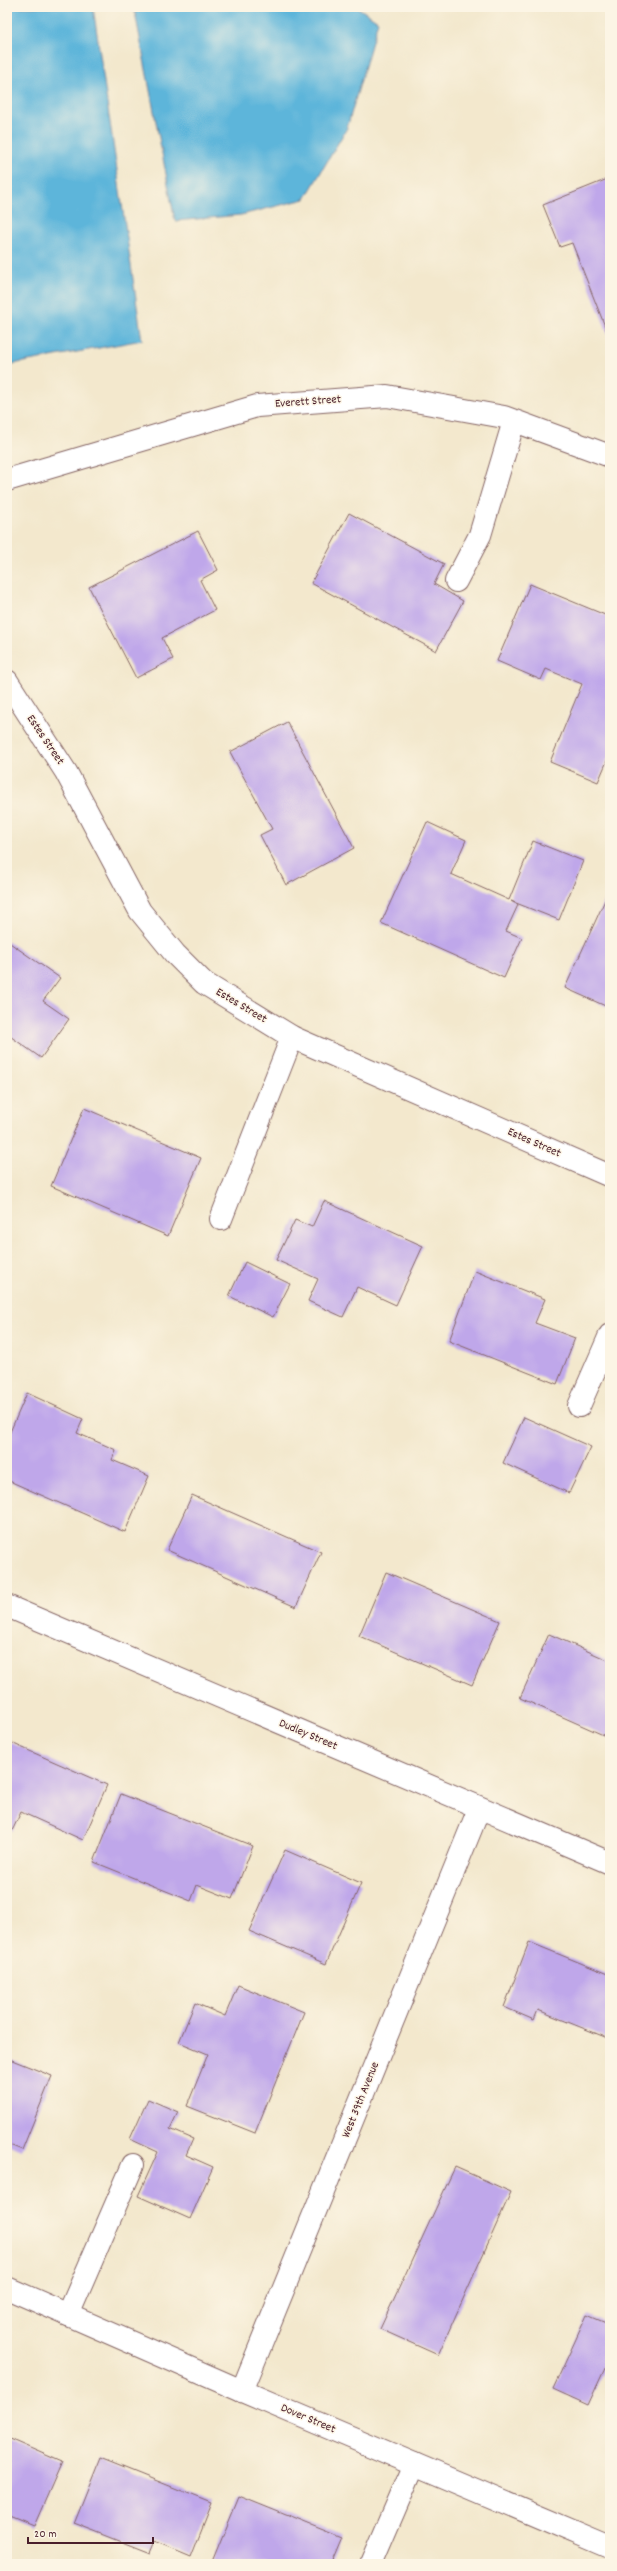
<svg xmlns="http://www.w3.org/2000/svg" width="617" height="2571" font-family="Dekko,sans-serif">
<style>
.water{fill:#5db5da;stroke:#546a82}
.building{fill:#bfa7ea}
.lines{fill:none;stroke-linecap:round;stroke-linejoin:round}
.minor-casing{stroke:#856564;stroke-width:24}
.minor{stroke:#fff;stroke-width:22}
.labels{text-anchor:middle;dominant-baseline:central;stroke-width:3;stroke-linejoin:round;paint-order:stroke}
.street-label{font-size:12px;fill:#4a1f2b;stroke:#fcf5e5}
</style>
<rect width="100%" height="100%" fill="#fcf5e5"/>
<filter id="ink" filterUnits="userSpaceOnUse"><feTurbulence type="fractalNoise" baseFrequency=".025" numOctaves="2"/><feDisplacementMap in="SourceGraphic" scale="8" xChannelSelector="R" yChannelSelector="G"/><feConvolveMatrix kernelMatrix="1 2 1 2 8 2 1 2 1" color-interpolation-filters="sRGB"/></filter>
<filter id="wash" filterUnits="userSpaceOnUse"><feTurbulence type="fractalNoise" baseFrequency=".012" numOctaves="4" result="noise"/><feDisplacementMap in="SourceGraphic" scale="16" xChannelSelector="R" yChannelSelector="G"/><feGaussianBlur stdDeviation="0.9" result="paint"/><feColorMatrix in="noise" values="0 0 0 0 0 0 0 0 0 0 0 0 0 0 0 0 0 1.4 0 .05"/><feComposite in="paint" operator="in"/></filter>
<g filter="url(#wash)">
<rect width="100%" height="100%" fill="#f3e8cd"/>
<g class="water">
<path d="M7 7H93L142 340 7 365Z"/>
<path d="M134 7H357L378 21 347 128 305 199 241 215 175 221Z"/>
</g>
<g id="blocks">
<g class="building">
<path d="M610 178V339L572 243 560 247 543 205Z"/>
<path d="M349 513 444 564 434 584 463 601 436 651 311 583Z"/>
<path d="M198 531 218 570 200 580 215 610 162 638 173 659 136 678 89 587Z"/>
<path d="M530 584 610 617V754L598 782 550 762 582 684 546 669 541 680 497 661Z"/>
<path d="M287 722 354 848 286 885 260 835 272 829 230 752Z"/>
<path d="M427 822 466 840 451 874 509 900 533 841 583 861 559 920 511 901 518 905 506 931 522 938 504 978 381 923Z"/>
<path d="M605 900 610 903V1008L565 988Z"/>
<path d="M7 941 60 978 43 1001 69 1019 41 1058 7 1034Z"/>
<path d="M84 1108 201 1158 168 1236 51 1186Z"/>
<path d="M324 1201 423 1246 396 1305 357 1287 343 1317 308 1301 318 1279 276 1260 295 1220 312 1227Z"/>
<path d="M245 1262 290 1284 273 1317 229 1296Z"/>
<path d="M475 1271 545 1299 535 1323 575 1338 557 1384 449 1341Z"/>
<path d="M27 1393 83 1419 77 1433 116 1450 112 1460 149 1476 125 1532 7 1480V1439Z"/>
<path d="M524 1417 591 1447 569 1493 503 1463Z"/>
<path d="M192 1495 321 1552 296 1607 167 1550Z"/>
<path d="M386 1572 500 1621 472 1685 359 1636Z"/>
<path d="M549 1634 610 1661V1738L520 1698Z"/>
<path d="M7 1741 107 1785 83 1840 21 1812 12 1831 7 1828Z"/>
<path d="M121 1794 253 1846 232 1899 197 1885 191 1901 94 1862Z"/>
<path d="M285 1850 361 1883 326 1964 249 1931Z"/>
<path d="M529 1942 610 1975V2039L538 2010 534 2020 504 2007Z"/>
<path d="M238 1985 304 2012 255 2133 187 2106 208 2054 179 2042 195 2003 225 2016Z"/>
<path d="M7 2058 52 2076 22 2150 7 2144Z"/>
<path d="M148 2099 178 2112 170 2129 193 2139 186 2155 213 2167 190 2219 138 2196 158 2152 130 2139Z"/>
<path d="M455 2167 511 2192 438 2355 380 2329Z"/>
<path d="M610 2314V2366L607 2364 588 2405 553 2389 587 2315 606 2323Z"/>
<path d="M7 2438 62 2462 34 2526 9 2516 7 2521Z"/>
<path d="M100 2458 212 2503 191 2556 155 2541 150 2553 74 2523Z"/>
<path d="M239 2496 343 2538 332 2564H211Z"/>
</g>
</g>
</g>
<g filter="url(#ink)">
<use href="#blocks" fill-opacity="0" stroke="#856564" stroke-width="1"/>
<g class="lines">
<defs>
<g id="minor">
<path d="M7 480 257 406 387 396 504 417 610 456"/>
<path d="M456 581 480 535 514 421"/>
<path d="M7 681 66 772 140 911 175 954 204 983 292 1037 610 1176"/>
<path d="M221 1219 292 1037"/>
<path d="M579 1406 610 1335"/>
<path d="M7 1606 610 1863"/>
<path d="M7 2288 242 2391 610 2547"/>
<path d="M68 2315 133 2165"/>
<path d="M242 2391 479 1809"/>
<path d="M371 2564 414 2464"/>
</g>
</defs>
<use href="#minor" class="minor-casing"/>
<use href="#minor" class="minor"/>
</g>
</g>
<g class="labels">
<g class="street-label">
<text transform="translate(308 402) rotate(-4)">Everett Street</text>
<text transform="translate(45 740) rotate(56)">Estes Street</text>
<text transform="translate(241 1006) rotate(31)">Estes Street</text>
<text transform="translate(534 1143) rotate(24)">Estes Street</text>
<text transform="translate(308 1735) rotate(23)">Dudley Street</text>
<text transform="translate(361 2100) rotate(-68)">West 39th Avenue</text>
<text transform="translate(308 2419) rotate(23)">Dover Street</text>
</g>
</g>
<rect width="617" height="2571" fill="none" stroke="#fcf5e5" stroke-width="24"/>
<path d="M28 2537v6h125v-6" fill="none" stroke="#4a1f2b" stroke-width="2"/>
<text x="34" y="2537" font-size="12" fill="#4a1f2b" stroke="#fcf5e5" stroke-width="3" paint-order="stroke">20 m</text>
</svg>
